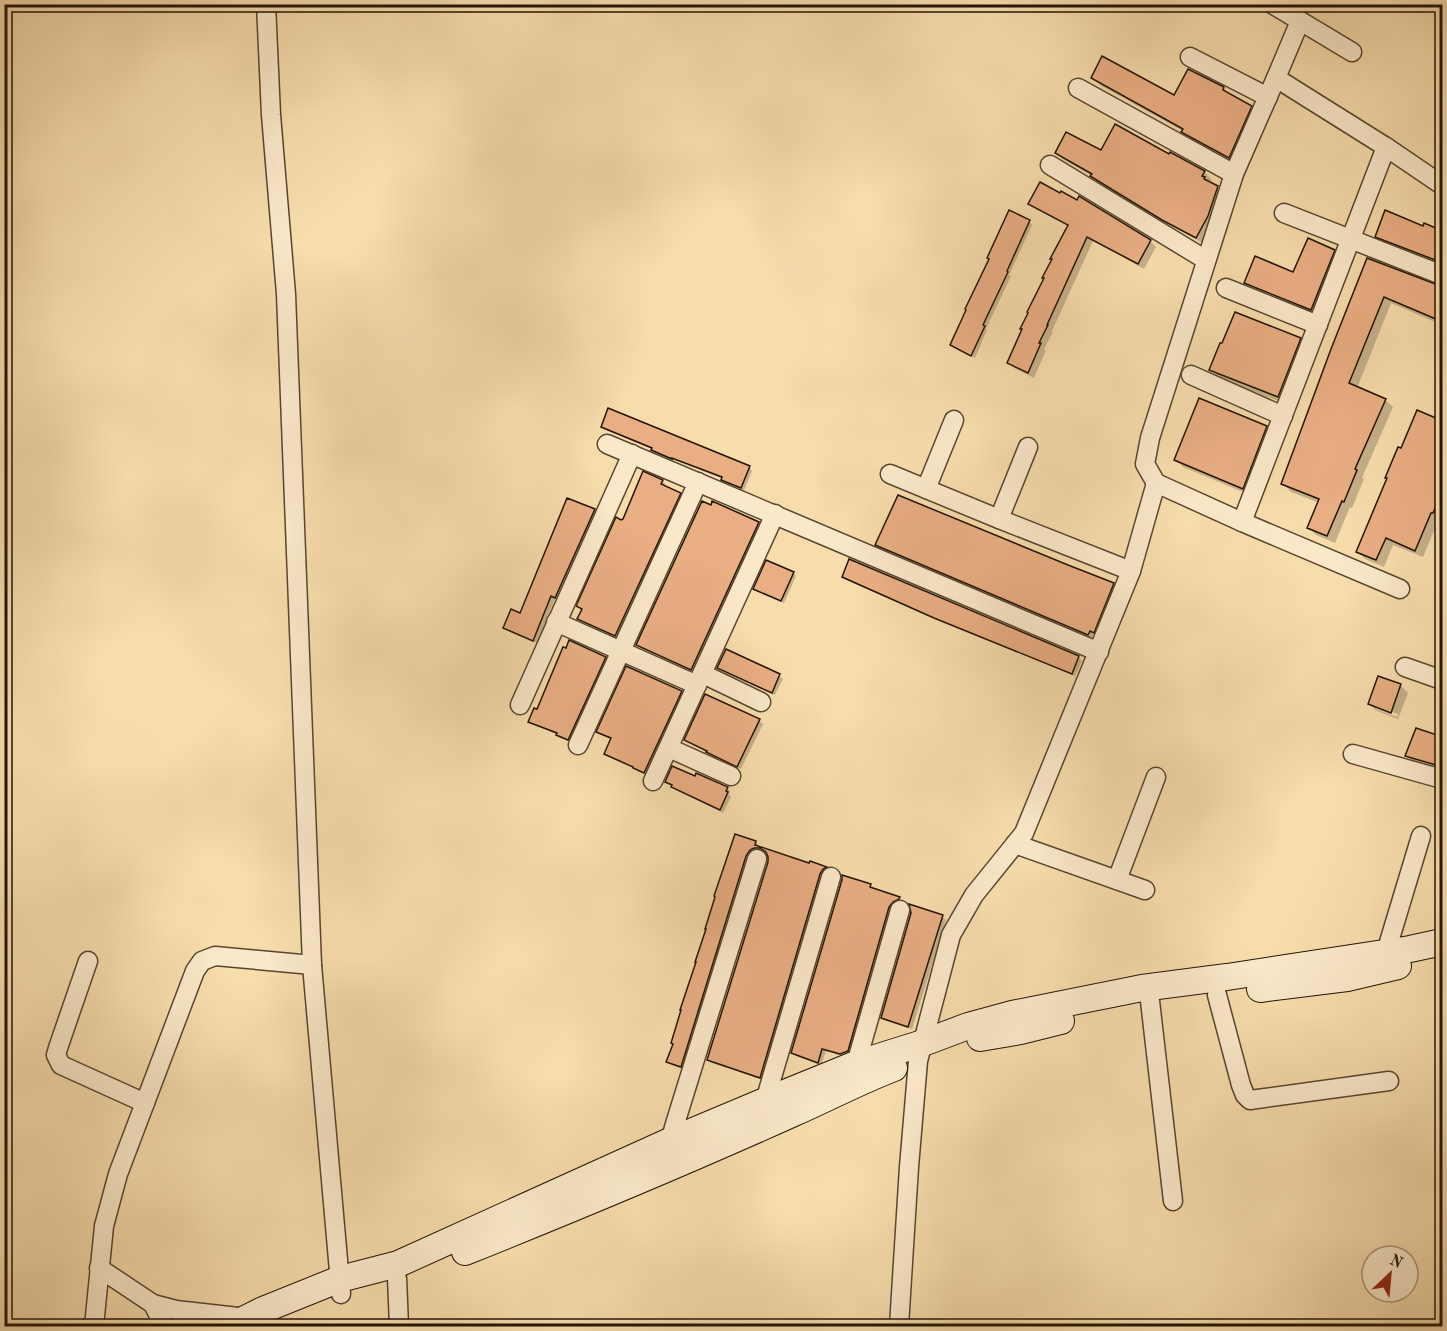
<svg xmlns="http://www.w3.org/2000/svg" width="1447" height="1331" font-family="'Old Standard TT',serif">
<style>
.shadow{fill:#0003;fill-rule:evenodd}
.building{fill:#eaae83;stroke:#221406;stroke-width:1.5}
.lines{fill:none;stroke-linecap:round;stroke-linejoin:round}
.street-casing{stroke:#574630;stroke-width:21}
.secondary-casing{stroke:#221406;stroke-width:28}
.street{stroke:#fae8c9;stroke-width:18}
.secondary{stroke:#fae8c9;stroke-width:26}
</style>
<rect width="100%" height="100%" fill="#f7dcac"/>
<filter id="stains"><feTurbulence type="fractalNoise" baseFrequency=".00333" numOctaves="4"/><feColorMatrix values="0 0 0 0 .2 0 0 0 0 .09 0 0 0 0 .02 0 0 0 .5 -.17"/></filter>
<radialGradient id="worn" r=".72"><stop offset=".6" stop-color="#630" stop-opacity="0"/><stop offset="1" stop-color="#630" stop-opacity=".3"/></radialGradient>
<g class="shadow">
<path d="M1093 78 1174 98 1223 88 1230 95 1251 107 1258 115 1237 164 1191 139 1183 131 1174 126 1100 85Z"/>
<path d="M1102 152 1170 156 1204 172 1212 180 1210 183 1217 187 1225 195 1204 244 1100 184 1092 176 1064 160 1056 153Z"/>
<path d="M1080 198 1150 241 1156 247 1144 269 1093 241 1052 331 1053 332 1044 349 1046 350 1034 378 1014 368 1009 362 1069 226 1036 209 1030 203 1078 202Z"/>
<path d="M1029 222 1032 225 1009 275 1011 276 986 329 987 330 975 358 956 348 952 345 990 259Z"/>
<path d="M1423 228 1442 233V267L1384 244 1377 236Z"/>
<path d="M1334 251 1341 259 1319 316 1253 290 1245 283 1294 274Z"/>
<path d="M1368 260 1442 288V325L1391 303 1357 388 1385 400 1393 407 1362 478 1364 479 1352 508 1350 507 1335 543 1316 535 1308 527 1319 503 1291 492 1283 484Z"/>
<path d="M1300 340 1307 347 1286 404 1218 377 1211 369Z"/>
<path d="M1442 422V515L1440 520 1439 519 1423 557 1393 545 1384 567 1365 559 1357 551 1402 450Z"/>
<path d="M603 427 749 467 752 471 744 491 726 483 723 479 656 453 652 449 606 430Z"/>
<path d="M1266 427 1274 434 1250 495 1183 467 1176 460Z"/>
<path d="M662 481 666 485 664 487 680 494 683 497 619 638 583 622 579 619 583 610 578 606 622 521Z"/>
<path d="M594 510 598 514 559 600 555 599 537 643 508 631 505 628 521 615Z"/>
<path d="M758 523 761 527 695 672 641 648 638 645Z"/>
<path d="M877 545 1113 584 1116 588 1097 635 1093 634 1092 638 881 548Z"/>
<path d="M850 561 1079 657 1082 661 1075 676 847 580 844 577Z"/>
<path d="M793 573 796 576 784 603 758 592 755 589Z"/>
<path d="M605 658 608 661 571 742 561 738 558 735 533 724 530 721Z"/>
<path d="M719 667 779 676 783 679 775 695 722 671Z"/>
<path d="M1400 685 1408 693 1398 719 1377 711 1369 704ZM1376 706 1398 714 1397 717 1376 709Z"/>
<path d="M681 692 684 695 648 775 638 771 634 768 610 757 606 754 612 740 601 735 598 732Z"/>
<path d="M706 696 759 721 763 724 741 769 711 755 707 752 689 743 686 740Z"/>
<path d="M1442 741V772L1415 763 1407 756Z"/>
<path d="M667 781 727 788 730 791 729 794 731 797 723 813 676 790Z"/>
<path d="M755 842 758 845V847L810 865 811 863 826 868 829 871 763 1080 712 1063 708 1060 769 863 768 853 764 851H758L684 1070 672 1065 668 1062 716 897Z"/>
<path d="M870 885 873 889 899 898 903 902 851 1054 844 1057 826 1051 821 1065 796 1056 792 1053Z"/>
<path d="M942 916 946 920 912 1029 886 1021 883 1017Z"/>
</g>
<g class="building">
<path d="M1102 56 1174 95 1188 69 1224 87 1223 90 1252 106 1229 158 1181 132 1183 129 1165 119 1091 78Z"/>
<path d="M1115 124 1169 154 1170 152 1205 171 1202 176 1205 177 1204 179 1218 186 1208 216 1196 238 1162 220 1090 176 1092 174 1055 153 1066 132 1101 150Z"/>
<path d="M1040 182 1060 193 1061 191 1077 200 1079 196 1151 240 1138 264 1087 237 1047 325H1048L1039 343H1041L1028 373 1007 363 1022 329H1020L1028 313 1027 312 1044 278H1042L1052 259H1050L1068 225 1028 204Z"/>
<path d="M1009 210 1030 220 1007 271 1008 272 983 325 985 326 971 356 950 345 966 310 965 309 989 259 987 258Z"/>
<path d="M1385 210 1423 226 1424 223 1443 231V263L1375 237Z"/>
<path d="M1308 238 1335 250 1311 310 1244 283 1255 256 1293 272Z"/>
<path d="M1367 258 1438 285 1443 286V322L1384 297 1349 383 1386 399 1355 469 1357 470 1344 502 1342 501 1327 536 1307 528 1319 499 1281 484 1331 349Z"/>
<path d="M1235 312 1301 338 1278 397 1209 370 1220 343H1222Z"/>
<path d="M1199 398 1267 426 1243 489 1174 460Z"/>
<path d="M608 408 750 466 741 488 721 480 722 477 672 458V459L651 450 652 448 601 427Z"/>
<path d="M1417 410 1443 421V490L1433 513H1431L1415 551 1386 538 1376 560 1356 552 1387 478H1385L1398 447 1401 448Z"/>
<path d="M643 471 663 480 661 484 681 493 615 636 577 619 582 609 576 606 616 517 621 520 623 519Z"/>
<path d="M898 495 1068 565 1114 583 1094 633 1090 631 1088 635 875 545Z"/>
<path d="M567 498 595 509 555 598 551 596 533 641 503 628 511 609 520 613Z"/>
<path d="M702 501 711 505 712 501 759 522 691 670 636 645Z"/>
<path d="M849 559 1079 656 1072 674 934 618 842 577Z"/>
<path d="M766 560 794 572 781 601 753 589Z"/>
<path d="M569 640 606 657 568 740 556 735 557 733 528 722 534 708 537 709 563 647 566 648Z"/>
<path d="M726 649 780 674 772 693 717 668Z"/>
<path d="M626 666 682 691 644 773 633 768V767L604 754 611 738 596 732Z"/>
<path d="M1378 676 1401 684 1391 713 1368 704Z"/>
<path d="M705 694 760 719 737 767 706 752 707 751 684 740Z"/>
<path d="M1416 728 1443 737V767L1405 756Z"/>
<path d="M672 766 695 776 696 773 728 787 726 791 728 792 720 810 671 787 672 785 665 782Z"/>
<path d="M735 834 756 841 755 845 809 863 810 861 827 867 823 869 820 874 760 1078 707 1060 768 862V857L766 852 760 848H754L750 850 746 856 681 1067 666 1062 673 1044 671 1043 681 1010H680L696 962H695L706 929H705L715 897 714 896Z"/>
<path d="M842 875 871 884 870 887 900 897 899 899 893 902 889 907 848 1051 840 1054 822 1049 818 1063 791 1053 842 880Z"/>
<path d="M909 904 943 915 908 1027 881 1018 911 913Z"/>
</g>
<g class="lines">
<defs>
<g id="street">
<path d="M266 4 271 115 286 294 312 965 341 1294"/>
<path d="M1272 4 1352 52"/>
<path d="M1300 21 1276 78 1234 174 1150 438 1145 464 1156 483 1242 522 1400 589"/>
<path d="M1190 57 1268 97"/>
<path d="M1276 78 1386 147 1442 185"/>
<path d="M1078 88 1234 174"/>
<path d="M1050 165 1206 260"/>
<path d="M1284 213 1442 275"/>
<path d="M1226 288 1318 325"/>
<path d="M1191 375 1283 416"/>
<path d="M607 444 1099 652"/>
<path d="M890 474 999 519 1131 571"/>
<path d="M926 489 954 420"/>
<path d="M999 519 1028 447"/>
<path d="M1242 522 1386 147"/>
<path d="M556 622 697 685"/>
<path d="M1405 667 1442 680"/>
<path d="M703 674 761 702"/>
<path d="M520 705 632 454"/>
<path d="M578 745 698 482"/>
<path d="M669 748 731 776"/>
<path d="M1353 754 1442 779"/>
<path d="M653 781 775 514"/>
<path d="M1015 844 1145 890"/>
<path d="M1117 880 1156 777"/>
<path d="M1386 952 1421 836"/>
<path d="M88 961 58 1048 56 1055 61 1065 145 1103"/>
<path d="M1217 995 1241 1085 1245 1095 1250 1100 1389 1081"/>
<path d="M1150 1001 1173 1201"/>
<path d="M856 1064 900 910"/>
<path d="M765 1101 831 877"/>
<path d="M675 1146 671 1138 675 1124 757 859"/>
<path d="M99 1268 153 1304 176 1310 247 1318"/>
<path d="M397 1278 399 1326"/>
<path d="M153 1304 164 1326"/>
<path d="M94 1326 104 1226 118 1174 195 971 202 961 215 956 312 965"/>
<path d="M899 1326 909 1167 918 1061 951 935 974 895 1024 833 1131 571 1156 483"/>
</g>
<g id="secondary">
<path d="M1260 989 1347 978 1398 966"/>
<path d="M980 1038 1021 1031 1061 1021"/>
<path d="M465 1252C575 1208 685 1162 794 1113 828 1098 860 1081 894 1068"/>
<path d="M231 1326 263 1310 340 1279 398 1264 672 1140 765 1101 856 1064 923 1043 968 1026 1012 1014 1142 988 1227 977 1410 949 1442 942"/>
</g>
</defs>
<use href="#street" class="street-casing"/>
<use href="#secondary" class="secondary-casing"/>
<use href="#street" class="street"/>
<use href="#secondary" class="secondary"/>
</g>
<rect width="1447" height="1331" fill="none" stroke="#f7dcac" stroke-width="24"/>
<rect x="6" y="6" width="1435" height="1319" fill="none" stroke="#221406" stroke-width="3"/>
<rect x="12" y="12" width="1423" height="1307" fill="none" stroke="#221406" stroke-width="1.5"/>
<g transform="translate(1390 1274) rotate(26)"><circle r="28" fill="#fae8c9" stroke="#a4937b" stroke-width="1.5"/>
<path d="M0-4.5L10 22L0 15L-10 22Z" fill="#8f2418"/>
<text y="-9" font-size="16" font-weight="bold" text-anchor="middle" fill="#221406">N</text>
</g>
<rect width="100%" height="100%" filter="url(#stains)"/>
<rect width="100%" height="100%" fill="url(#worn)"/>
</svg>
